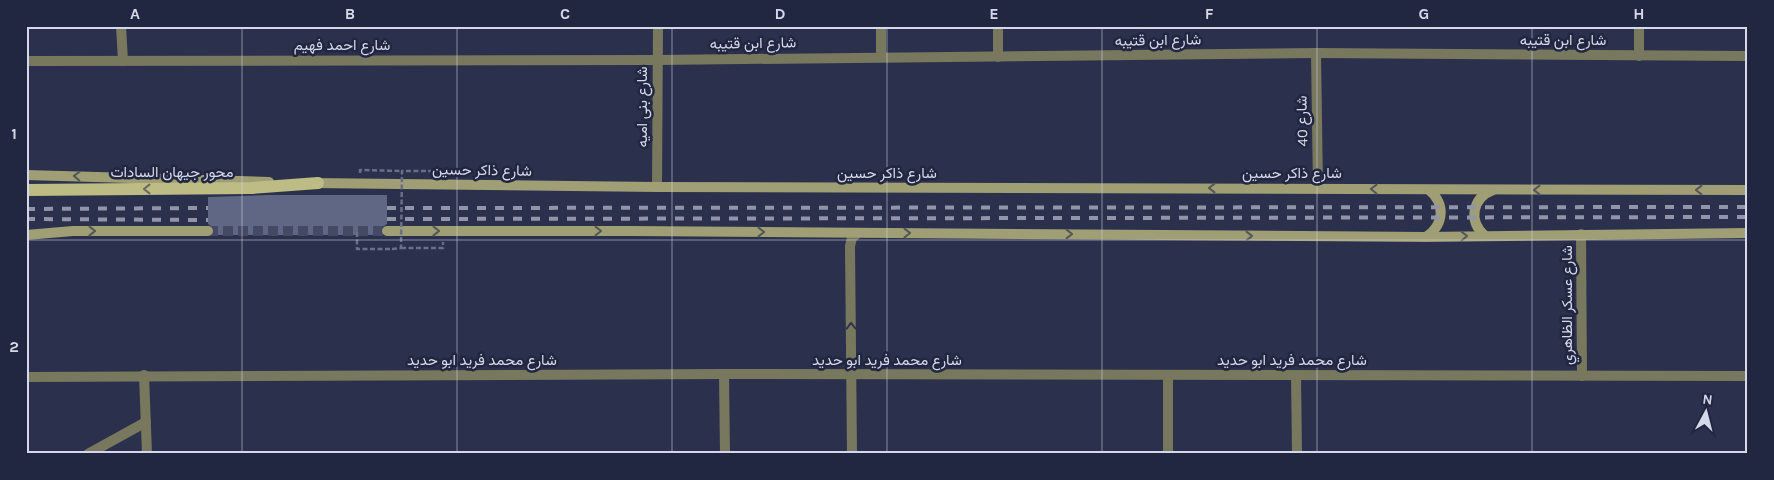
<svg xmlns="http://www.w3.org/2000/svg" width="1774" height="480" font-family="Karla,Vazirmatn,sans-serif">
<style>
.building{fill:#5f6784}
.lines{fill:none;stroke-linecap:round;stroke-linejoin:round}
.secondary-tunnel{stroke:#444a64;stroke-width:10;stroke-dasharray:10 5;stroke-linecap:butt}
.path{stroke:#696f86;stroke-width:2.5;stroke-dasharray:5 2.5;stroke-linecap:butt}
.street{stroke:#78785e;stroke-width:10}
.secondary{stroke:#9f9e74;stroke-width:10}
.primary{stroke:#bdbc85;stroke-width:12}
.rail{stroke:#9095aa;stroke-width:4;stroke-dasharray:9 9;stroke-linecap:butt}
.path-bridge{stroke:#696f86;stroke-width:2.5;stroke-dasharray:5 2.5;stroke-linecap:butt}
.oneway{stroke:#535755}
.oneway2{stroke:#676a60}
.oneway3{stroke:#323747}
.grid{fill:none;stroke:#d4d9ea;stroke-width:1;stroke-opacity:0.55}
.labels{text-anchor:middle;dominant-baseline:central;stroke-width:5;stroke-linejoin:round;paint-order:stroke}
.street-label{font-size:15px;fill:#d4d9ea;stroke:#212741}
.neatline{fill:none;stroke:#d4d9ea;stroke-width:2}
.grid-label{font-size:16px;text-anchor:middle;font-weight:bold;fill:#d4d9ea}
</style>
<rect width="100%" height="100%" fill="#2b314c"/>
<path class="building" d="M268 195H387V224L381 228 382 235H213L214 228 208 224V197Z"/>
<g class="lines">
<path class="secondary-tunnel" d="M208 231H387"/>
<g class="path">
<path d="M428 171H459V173"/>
<path d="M360 173V170L402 171"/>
<path d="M357 232V249H392"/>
<path d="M401 248H443V242"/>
</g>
<g class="street">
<path d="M121 26 123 61"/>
<path d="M881 26V57"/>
<path d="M1639 26V56"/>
<path d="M1316 53 1318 188"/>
<path d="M998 57V26"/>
<path d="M26 61 658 60 1316 53 1748 56"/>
<path d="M657 187 658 26"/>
<path d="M1581 234 1582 376"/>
<path d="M724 374 725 454"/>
<path d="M144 375 147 454"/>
<path d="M1168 375V454"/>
<path d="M1296 375 1297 454"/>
<path d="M26 377 724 374 1748 376"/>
<path d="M88 454 146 422"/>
<path d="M852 454 850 246 852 238 858 233"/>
</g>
<g class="secondary">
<path d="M26 175 269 182"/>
<path d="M311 183 657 187 1748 190"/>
<path d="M387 231H633L1426 237 1748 233"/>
<path d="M26 235 73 231H208"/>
<path d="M1485 236C1468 221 1472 198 1493 190"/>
<path d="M1426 237C1444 225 1446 204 1429 190"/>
</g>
<path class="primary" d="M26 190 252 188 318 183"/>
<g class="rail">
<path d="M387 208 1748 207"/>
<path d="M26 209 208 208"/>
<path d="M26 219 208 220"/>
<path d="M387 219 1748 217"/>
</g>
<path class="path-bridge" d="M392 249 401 248 402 171H428"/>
</g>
<defs><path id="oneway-chevron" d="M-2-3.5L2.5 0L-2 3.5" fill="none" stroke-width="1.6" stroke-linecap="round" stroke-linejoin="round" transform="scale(1.25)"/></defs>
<g class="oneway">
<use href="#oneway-chevron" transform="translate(77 176) rotate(-178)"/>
<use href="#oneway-chevron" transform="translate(1212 188) rotate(-180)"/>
<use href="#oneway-chevron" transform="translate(1374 189) rotate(-179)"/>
<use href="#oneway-chevron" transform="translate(1537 190) rotate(-180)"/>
<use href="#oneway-chevron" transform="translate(1699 190) rotate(-180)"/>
<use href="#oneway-chevron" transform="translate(92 231)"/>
<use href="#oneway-chevron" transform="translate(436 231)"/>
<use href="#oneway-chevron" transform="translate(598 231)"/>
<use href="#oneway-chevron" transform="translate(761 232)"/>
<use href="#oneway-chevron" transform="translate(907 233)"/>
<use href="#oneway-chevron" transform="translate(1069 234)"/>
<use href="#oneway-chevron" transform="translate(1249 236)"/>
<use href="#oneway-chevron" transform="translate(1464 236) rotate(-1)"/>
</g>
<use class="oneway2" href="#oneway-chevron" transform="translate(147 189) rotate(180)"/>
<use class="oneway3" href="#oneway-chevron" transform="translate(851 326) rotate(-91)"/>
<path class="grid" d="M242 26V454M457 26V454M672 26V454M887 26V454M1102 26V454M1317 26V454M1532 26V454M26 240H1748"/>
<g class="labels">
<g class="street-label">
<text transform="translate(1158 40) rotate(-1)">شارع ابن قتيبه</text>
<text x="1563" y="40">شارع ابن قتيبه</text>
<text transform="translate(753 43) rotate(-1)">شارع ابن قتيبه</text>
<text x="342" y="45">شارع احمد فهيم</text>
<text transform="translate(642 107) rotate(-90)">شارع بنى اميه</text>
<text transform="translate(1302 121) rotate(-91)">شارع 40</text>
<text transform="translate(482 170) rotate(1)">شارع ذاكر حسين</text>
<text x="172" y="172">محور جيهان السادات</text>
<text x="887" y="173">شارع ذاكر حسين</text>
<text x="1292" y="173">شارع ذاكر حسين</text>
<text transform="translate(1567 305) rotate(-90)">شارع عسكر الظاهري</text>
<text x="482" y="360">شارع محمد فريد ابو حديد</text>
<text x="887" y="360">شارع محمد فريد ابو حديد</text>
<text x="1292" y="360">شارع محمد فريد ابو حديد</text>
</g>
</g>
<rect width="1774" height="480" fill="none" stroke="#212741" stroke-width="55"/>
<g transform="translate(1706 412) rotate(7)" stroke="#212741" stroke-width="4" paint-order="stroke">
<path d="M0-4L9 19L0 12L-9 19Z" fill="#d4d9ea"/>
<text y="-8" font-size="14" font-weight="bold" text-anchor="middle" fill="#d4d9ea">N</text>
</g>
<rect x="28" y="28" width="1718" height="424" class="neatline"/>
<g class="grid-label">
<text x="135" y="19">A</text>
<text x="350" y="19">B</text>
<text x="565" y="19">C</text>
<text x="780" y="19">D</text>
<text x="994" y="19">E</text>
<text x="1209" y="19">F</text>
<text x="1424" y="19">G</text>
<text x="1639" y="19">H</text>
<text x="14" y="139">1</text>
<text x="14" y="352">2</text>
</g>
</svg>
